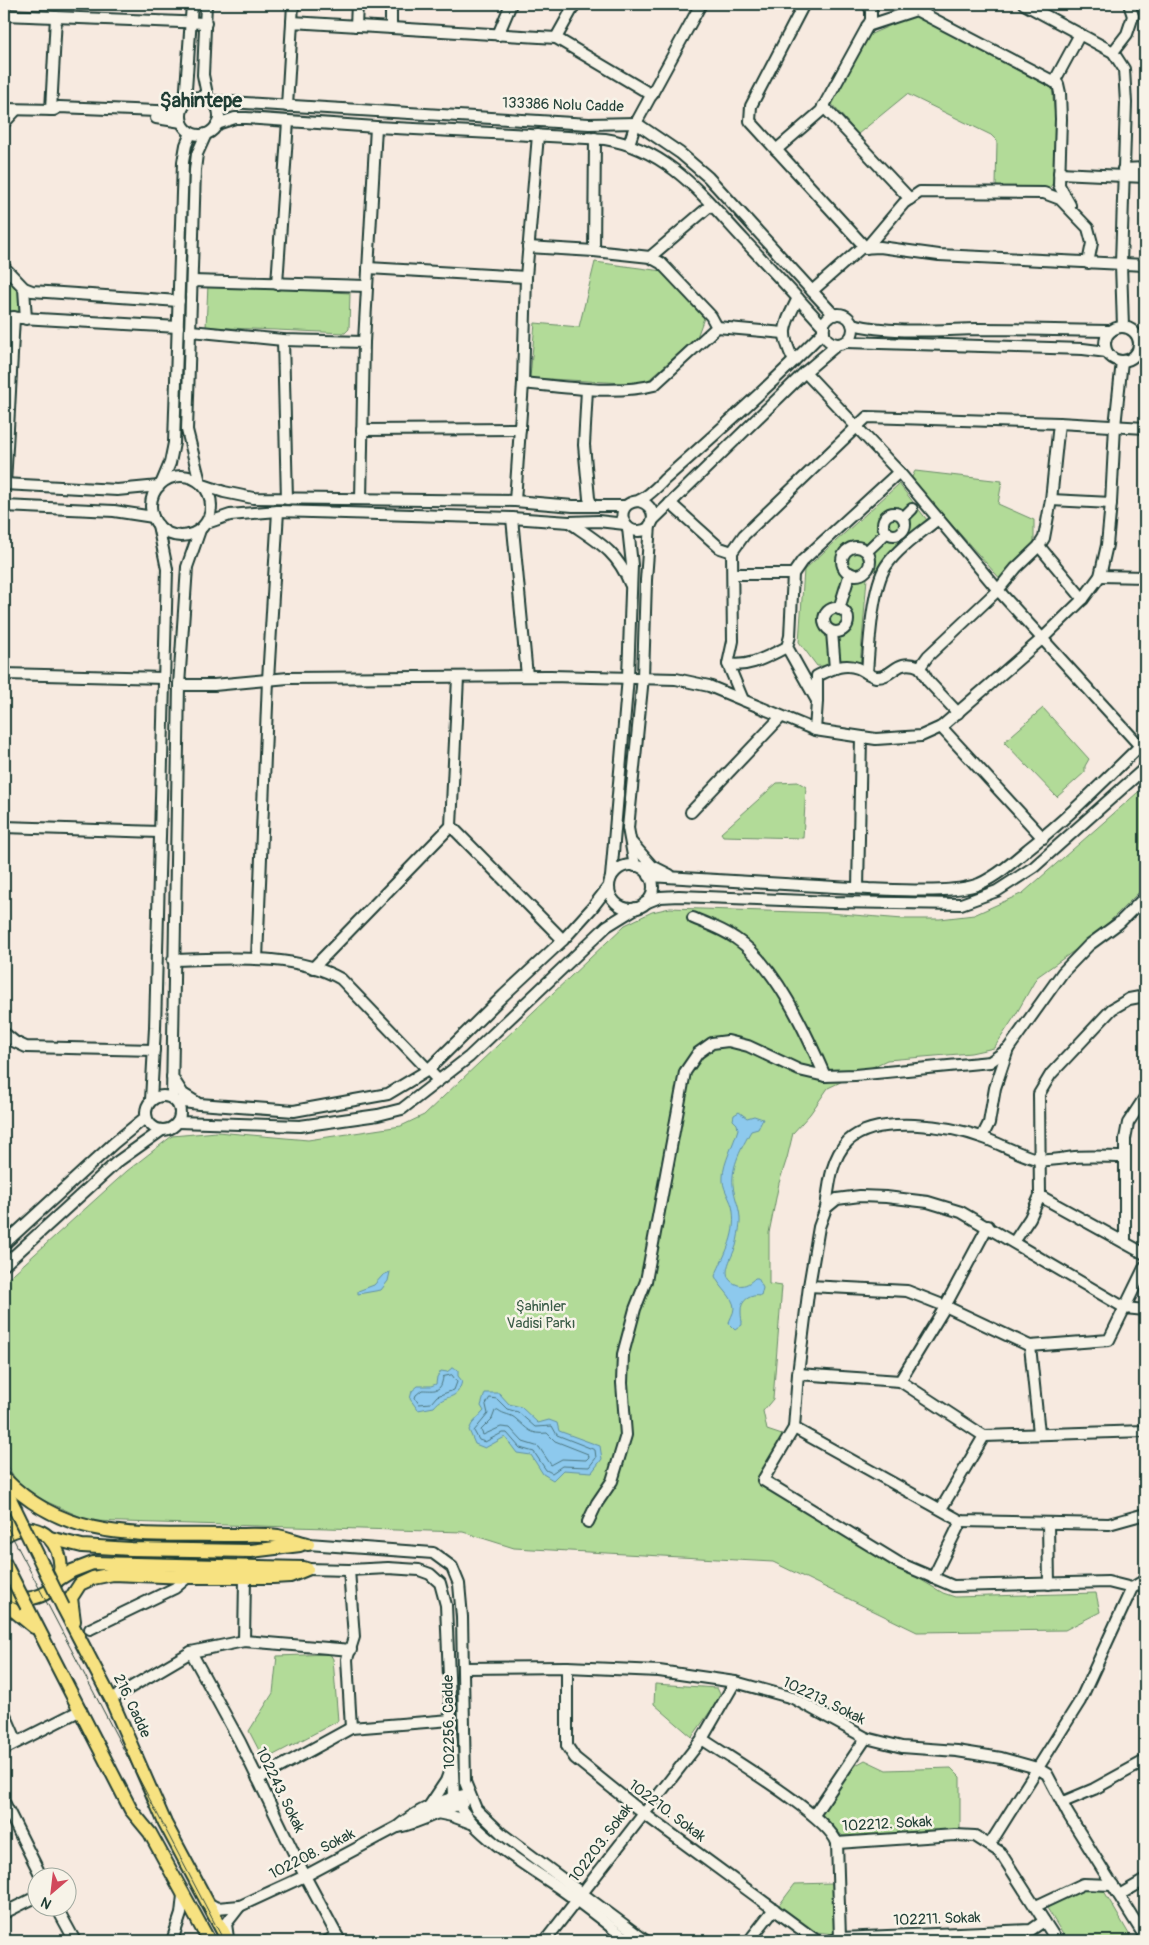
<svg xmlns="http://www.w3.org/2000/svg" width="1149" height="1945" font-family="Pangolin,sans-serif">
<style>
.green{fill:#b2db98;stroke:#688c66}
.water{fill:#8dc9ed;stroke:#6191a3}
.lines{fill:none;stroke-linecap:round;stroke-linejoin:round}
.shore{stroke:#4b757e;stroke-width:1}
.minor-casing{stroke:#1f3d34;stroke-width:14}
.major-casing{stroke:#1f3d34;stroke-width:16}
.minor{stroke:#f7f3e8;stroke-width:10}
.major{stroke:#f7e281;stroke-width:12}
.tram{stroke:#1f3d34;stroke-width:1}
.major-bridge-casing{stroke:#1f3d34;stroke-width:16;stroke-linecap:butt}
.major-bridge{stroke:#f7e281;stroke-width:12}
.labels{text-anchor:middle;dominant-baseline:central;stroke-width:5;stroke-linejoin:round;paint-order:stroke}
.street-label{font-size:15px;fill:#1f3d34;stroke:#f7f3e8}
.park-label{font-size:15px;fill:#3c5d48;stroke:#f7f3e8}
.district-label{font-size:20px;font-weight:bold;fill:#1f3d34;stroke:#f7f3e8}
</style>
<rect width="100%" height="100%" fill="#f7eae0"/>
<filter id="ink" filterUnits="userSpaceOnUse"><feTurbulence type="fractalNoise" baseFrequency=".02" numOctaves="2"/><feDisplacementMap in="SourceGraphic" scale="10" xChannelSelector="R" yChannelSelector="G"/><feConvolveMatrix kernelMatrix="1 2 1 2 8 2 1 2 1" color-interpolation-filters="sRGB"/></filter>
<g filter="url(#ink)">
<g class="green">
<path d="M914 15 1052 88 1056 125 1053 183 1046 193 996 186 997 141 991 135 907 94 858 134 830 102 869 35Z"/>
<path d="M595 262 662 271 704 318 697 337 644 384 530 378 535 323 579 327Z"/>
<path d="M4 273 20 289 22 315 4 314Z"/>
<path d="M208 285 350 293 349 329 345 333 206 327Z"/>
<path d="M915 471 1002 481 998 504 1034 520V551L1003 582 911 479Z"/>
<path d="M899 484 927 520 867 578 860 666H817L799 642 804 570Z"/>
<path d="M1043 708 1089 759 1085 766V772L1057 797 1004 742Z"/>
<path d="M798 782 806 787 803 838 723 836 721 833 777 783Z"/>
<path d="M1145 786V882L1139 892 1095 936 1037 977 1015 1016 994 1048 971 1053 887 1060 828 1088 810 1114 793 1133 787 1158 779 1183 769 1233V1284L782 1286 773 1399 763 1411 767 1430 782 1435 781 1446 761 1482 770 1490 943 1593 955 1597 1096 1593 1100 1612 1065 1630 917 1632 773 1562 514 1548 463 1532 90 1521 43 1500 18 1484 4 1459V1282L127 1171 172 1136 217 1132 308 1140 401 1126 424 1115 625 925 652 912 670 908 829 913 903 919H940L974 915 1023 893Z"/>
<path d="M330 1654 333 1659 338 1721 264 1760 249 1731 273 1693 277 1656Z"/>
<path d="M655 1684 717 1688 721 1696 692 1737 654 1704Z"/>
<path d="M865 1760 886 1770 951 1768 960 1777V1830L843 1836 818 1816 856 1765Z"/>
<path d="M832 1883 834 1934 808 1931 777 1908 795 1884Z"/>
<path d="M1082 1887 1104 1891 1133 1941H1067L1047 1908Z"/>
</g>
<g class="water">
<path d="M739 1112 747 1118 754 1116 763 1119 758 1129 751 1131C742 1147 731 1166 733 1185 734 1198 741 1209 740 1223 739 1230 738 1239 736 1246 732 1258 717 1278 738 1285 745 1287 751 1282 755 1278H758L763 1288 761 1296C751 1294 740 1300 741 1312 741 1317 742 1320 742 1325L735 1330 729 1324C729 1319 734 1314 734 1308 734 1297 719 1287 715 1276 725 1253 738 1233 732 1206 729 1196 722 1188 723 1177 723 1163 734 1144 738 1129L737 1124 733 1120 734 1115Z"/>
<path d="M390 1272 388 1281 381 1290 358 1294V1291L374 1285 383 1275Z"/>
<path d="M452 1368 458 1370V1376L462 1381C457 1403 446 1392 434 1407L418 1410 410 1399 412 1391 418 1386H431L436 1384 437 1377 441 1371 447 1372Z"/>
<path d="M485 1393H499L509 1404 521 1407 538 1423 549 1420 557 1423 559 1431 600 1446 602 1459 592 1472 563 1470 553 1480 543 1474 531 1455 517 1453 505 1437 485 1448 475 1444 469 1430 472 1424 484 1411 481 1406Z"/>
</g>
<g class="lines">
<g class="shore">
<path d="M452 1375 457 1382 454 1390 437 1396 431 1403 419 1404 415 1398 416 1395 422 1390C435 1390 441 1393 443 1377Z"/>
<path d="M490 1398 497 1399 507 1409 518 1412 535 1427 552 1426 557 1435 595 1450 596 1458 589 1467 562 1466 552 1473 546 1470 534 1452 520 1448 507 1433H502L485 1442 479 1440 474 1431 488 1414 486 1405Z"/>
<path d="M498 1410C504 1415 511 1414 516 1419 528 1429 530 1435 547 1433L555 1441 588 1454 589 1457 586 1460 562 1459 551 1465 539 1447 523 1442 510 1428 501 1427 483 1435 481 1430 492 1419 495 1411Z"/>
</g>
<defs>
<g id="minor">
<path d="M206 4 203 75 208 99"/>
<path d="M575 4 556 38 652 95"/>
<path d="M804 4 751 106 750 121 866 248 904 203 920 192 1044 193 1060 199 1088 228 1092 243 1088 263"/>
<path d="M1024 4 1113 52 1124 69 1126 103 1121 264 1123 327"/>
<path d="M4 15 206 23"/>
<path d="M292 22 293 4"/>
<path d="M356 26 357 4"/>
<path d="M867 26 916 10 1058 84 1060 93 1061 119 1059 185 1070 205"/>
<path d="M391 28V4"/>
<path d="M498 35 511 4"/>
<path d="M1113 52 1127 34 1133 16 1129 4"/>
<path d="M1054 82 1080 34"/>
<circle cx="200" cy="116" r="19"/>
<path d="M212 101 589 124 636 123 680 153 708 177 834 315"/>
<path d="M185 103 192 4"/>
<path d="M287 106 292 22 556 38"/>
<path d="M823 106 910 199"/>
<path d="M4 109 54 110 59 107 181 112"/>
<path d="M51 110 56 17"/>
<path d="M156 118 182 122"/>
<path d="M4 123 16 110"/>
<path d="M217 124 235 118H246L376 127 605 139C668 149 703 196 744 240 771 269 798 298 824 327"/>
<path d="M629 144 636 123 701 4"/>
<path d="M776 150 821 111 871 20V10L868 4"/>
<path d="M1123 169 1145 168"/>
<path d="M1059 173 1145 177"/>
<path d="M594 251 595 138"/>
<path d="M650 257 711 205"/>
<path d="M4 267 24 288 32 291 179 301"/>
<path d="M368 268 526 277"/>
<path d="M192 281 367 286"/>
<path d="M277 284 288 121"/>
<path d="M24 288 26 319"/>
<path d="M812 291 861 248 880 247 939 255 1145 265"/>
<circle cx="838" cy="329" r="15"/>
<path d="M4 317 178 327"/>
<path d="M852 324C892 334 936 330 977 329 1022 329 1066 330 1111 331"/>
<circle cx="1122" cy="344" r="17"/>
<path d="M717 327 784 333"/>
<path d="M191 331 283 340 364 342 361 499"/>
<path d="M283 340 287 499"/>
<path d="M364 342 376 127"/>
<path d="M846 342 1083 349 1107 352"/>
<path d="M794 361C779 331 784 327 798 298"/>
<path d="M805 372 899 472 998 590 1140 746"/>
<path d="M523 383C563 387 616 395 654 385L717 327 711 316 661 263 650 257 594 251 528 247"/>
<path d="M587 389 584 445 589 498 592 506"/>
<path d="M362 430 520 429"/>
<circle cx="181" cy="506" r="30"/>
<path d="M162 482 170 463 174 443 183 162 186 145 191 133"/>
<path d="M200 482 187 430 195 170 197 154 206 134"/>
<path d="M4 484 117 490 159 486"/>
<path d="M5 484 14 317"/>
<path d="M203 485 224 492 253 498 515 501 573 506H626"/>
<path d="M1051 500 1111 503"/>
<path d="M515 501 523 383 526 277 538 135"/>
<path d="M639 501C657 505 658 530 639 531 627 532 618 518 625 507 629 502 633 502 638 501 648 497 658 486 665 479 719 431 773 383 824 331"/>
<path d="M670 503 720 548 732 552"/>
<path d="M4 506 114 511 153 517"/>
<circle cx="894" cy="524" r="11"/>
<path d="M512 518 527 676"/>
<path d="M903 518 912 509"/>
<path d="M652 521 805 372 838 344"/>
<path d="M569 522C598 542 617 551 630 584"/>
<path d="M207 523 230 515 278 511 512 518 569 522 598 521 625 524"/>
<path d="M1039 546 1083 599"/>
<circle cx="856" cy="561" r="14"/>
<path d="M867 551 887 532"/>
<path d="M733 574H793"/>
<path d="M1100 576 1145 577"/>
<circle cx="836" cy="620" r="12"/>
<path d="M839 609 850 573"/>
<path d="M832 632 835 668"/>
<path d="M787 647 816 699"/>
<path d="M728 664C750 668 768 656 787 647L790 636 793 574 802 561 899 472"/>
<path d="M867 673C869 646 872 587 886 566 899 547 921 533 938 519"/>
<path d="M4 674 164 678"/>
<path d="M179 685H214L288 678 550 676 676 679 709 686 815 730 876 739 921 736 941 727 1043 638 1083 599 1100 576 1107 545 1111 503 1115 426 1122 361"/>
<path d="M743 700 728 664 733 641 732 552 744 535 867 417 1059 423 1145 428"/>
<path d="M958 713 928 681 920 667 928 656 998 590 1016 568 1039 546 1044 538 1051 500 1059 423"/>
<path d="M941 727 1043 838"/>
<path d="M815 730 817 702V676C830 670 843 662 858 668 863 670 870 676 876 677 894 678 895 657 920 667"/>
<path d="M691 812 781 717"/>
<path d="M451 826 563 940"/>
<path d="M4 827 159 832"/>
<path d="M632 843 652 866 670 875"/>
<circle cx="631" cy="887" r="22"/>
<path d="M635 866 628 828 643 677 646 580 650 525"/>
<path d="M649 876C722 880 796 885 869 889 898 890 952 894 979 884 997 876 1013 862 1028 849 1070 816 1107 778 1145 741"/>
<path d="M611 877 628 677 632 565 628 528"/>
<path d="M858 888 861 737"/>
<path d="M645 903 660 897 679 896 832 902 961 904 997 891 1034 867 1145 768"/>
<path d="M693 918C707 924 722 929 735 938 775 964 806 1032 825 1076"/>
<path d="M257 959 268 680 278 511"/>
<path d="M173 960C226 959 294 952 341 979L438 1080"/>
<path d="M313 968 451 826 458 677"/>
<path d="M4 1033 15 1042 26 1047 154 1050"/>
<path d="M172 1077 183 1094 196 1102"/>
<circle cx="163" cy="1113" r="17"/>
<path d="M172 1098 179 685 187 567 200 530"/>
<path d="M151 1100 155 1028 167 569 158 525"/>
<path d="M175 1101 199 1104 294 1111 388 1094 428 1070 504 995 563 940 592 908 609 886"/>
<path d="M178 1122 300 1126 378 1115 402 1109 469 1057 607 926 636 908"/>
<path d="M982 1137 989 1123 995 1088 1008 1049"/>
<path d="M1040 1196 1145 1254"/>
<path d="M826 1208C829 1185 831 1158 848 1141 877 1114 951 1126 984 1138 998 1143 1029 1159 1041 1160 1052 1161 1064 1158 1075 1157 1092 1156 1108 1157 1125 1157"/>
<path d="M1014 1242 1030 1218 1040 1196 1039 1094 1051 1074 1112 1009 1129 999 1145 996"/>
<path d="M1125 1242V1139L1128 1123 1145 1097"/>
<path d="M4 1244 114 1143 146 1117"/>
<path d="M4 1265 117 1162 162 1130"/>
<path d="M809 1286 907 1291 945 1306 1030 1346 1109 1340 1145 1266"/>
<path d="M1145 1310 1125 1308 961 1212 928 1202 886 1197 860 1196 837 1199 826 1208 819 1227 809 1286 798 1374 794 1428 961 1521 1109 1524 1145 1514"/>
<path d="M1030 1346 1039 1433"/>
<path d="M798 1374 900 1381 984 1436 1145 1431"/>
<path d="M900 1381 942 1312 988 1226"/>
<path d="M794 1428 763 1480 899 1563 953 1586 1108 1582 1132 1588"/>
<path d="M941 1509 984 1436"/>
<path d="M588 1522 597 1503 612 1481 626 1435 622 1383 623 1354 635 1309 646 1281 685 1072 698 1053 712 1043 728 1041 748 1046 799 1070 825 1076 855 1075 990 1062 1008 1049 1063 972 1089 945 1119 923 1145 897"/>
<path d="M1048 1523 1049 1584"/>
<path d="M308 1544 433 1553 452 1567 459 1584 462 1617 465 1782 476 1809 501 1833 646 1941"/>
<path d="M307 1569 349 1570 388 1568 419 1570 430 1574 440 1583 446 1605 454 1796C471 1835 528 1866 562 1890 585 1906 607 1924 629 1941"/>
<path d="M349 1570 354 1637 347 1659 351 1728"/>
<path d="M933 1578 961 1521"/>
<path d="M90 1629 175 1588 188 1577"/>
<path d="M244 1641 245 1578"/>
<path d="M191 1652 240 1742 305 1876 340 1941"/>
<path d="M567 1667V1746L575 1758 643 1813 817 1941"/>
<path d="M463 1668 567 1667 659 1671 735 1682 793 1698 866 1738 902 1747 957 1751 1001 1758 1037 1768 1047 1774 1068 1814 1145 1937"/>
<path d="M111 1699 191 1652 244 1641 351 1650"/>
<path d="M4 1712 17 1742"/>
<path d="M702 1739C730 1758 828 1816 837 1843L955 1835 975 1836 1000 1852 1057 1941"/>
<path d="M4 1749 81 1710"/>
<path d="M258 1779 351 1728 451 1720"/>
<path d="M4 1802 42 1878"/>
<path d="M1063 1802 1094 1789 1145 1761"/>
<path d="M430 1805 446 1781 450 1770"/>
<path d="M437 1813 452 1816 471 1823"/>
<path d="M814 1815 866 1738"/>
<path d="M398 1827C421 1823 440 1810 463 1803"/>
<path d="M837 1843 840 1938"/>
<path d="M990 1844 1080 1701 1132 1588 1145 1580"/>
<path d="M1119 1895 1145 1880"/>
<path d="M208 1903 217 1908 240 1906 305 1876 397 1827C417 1810 443 1799 469 1794"/>
<path d="M1036 1906 1083 1884 1113 1885"/>
<path d="M57 1908 75 1941"/>
<path d="M4 1913 38 1896"/>
<path d="M228 1938 226 1924 240 1906"/>
<path d="M172 1941 181 1914 183 1895"/>
<path d="M327 1941 337 1936"/>
<path d="M545 1941 702 1739 735 1682"/>
<path d="M749 1941 774 1909"/>
<path d="M830 1941 840 1938 1031 1930 1044 1921"/>
</g>
<g id="major">
<path d="M4 1478C69 1545 147 1533 233 1535 247 1535 264 1534 278 1536 288 1538 298 1542 308 1544"/>
<path d="M4 1486 15 1509"/>
<path d="M4 1512 17 1526 28 1529"/>
<path d="M4 1536C55 1503 86 1588 32 1598 22 1600 12 1597 4 1590"/>
<path d="M50 1538 82 1546 131 1549 251 1551 300 1545"/>
<path d="M56 1581 72 1571 93 1563 304 1568"/>
<path d="M4 1606 12 1609 34 1627"/>
<path d="M27 1607 131 1810 150 1833 209 1941"/>
<path d="M63 1607 111 1699 165 1823 228 1941"/>
<path d="M74 1621 71 1598 80 1584 93 1578 113 1574 188 1577H273L290 1576 307 1569"/>
</g>
</defs>
<use href="#minor" class="minor-casing"/>
<use href="#major" class="major-casing"/>
<use href="#minor" class="minor"/>
<use href="#major" class="major"/>
<path class="tram" d="M4 1521 224 1941"/>
<defs>
<g id="major-bridge">
<path d="M15 1509 63 1607"/>
<path d="M4 1562 27 1607"/>
</g>
</defs>
<use href="#major-bridge" class="major-bridge-casing"/>
<use href="#major-bridge" class="major-bridge"/>
</g>
</g>
<g class="labels">
<g class="street-label">
<text transform="translate(563 105) rotate(2)">133386 Nolu Cadde</text>
<text transform="translate(824 1701) rotate(26)">102213. Sokak</text>
<text transform="translate(132 1706) rotate(65)">216. Cadde</text>
<text transform="translate(449 1722) rotate(-91)">102256. Cadde</text>
<text transform="translate(280 1790) rotate(64)">102243. Sokak</text>
<text transform="translate(667 1811) rotate(37)">102210. Sokak</text>
<text transform="translate(887 1824) rotate(-3)">102212. Sokak</text>
<text transform="translate(601 1843) rotate(-53)">102203. Sokak</text>
<text transform="translate(312 1854) rotate(-27)">102208. Sokak</text>
<text transform="translate(937 1919) rotate(-2)">102211. Sokak</text>
</g>
<g class="park-label">
<text x="541" y="1306">Şahinler<tspan x="541" dy="17">Vadisi Parkı</tspan></text>
</g>
<g class="district-label">
<text x="201" y="100">Şahintepe</text>
</g>
</g>
<rect width="1149" height="1945" fill="none" stroke="#f7f3e8" stroke-width="20"/>
<rect x="10" y="10" width="1129" height="1925" fill="none" stroke="#1f3d34" stroke-width="2" filter="url(#ink)"/>
<g transform="translate(52 1892) rotate(208)"><circle r="24" fill="#f7f3e8" stroke="#a1aaa0"/>
<path d="M0-4L9 19L0 12L-9 19Z" fill="#d1495b"/>
<text y="-8" font-size="14" font-weight="bold" text-anchor="middle" fill="#1f3d34">N</text>
</g>
</svg>
